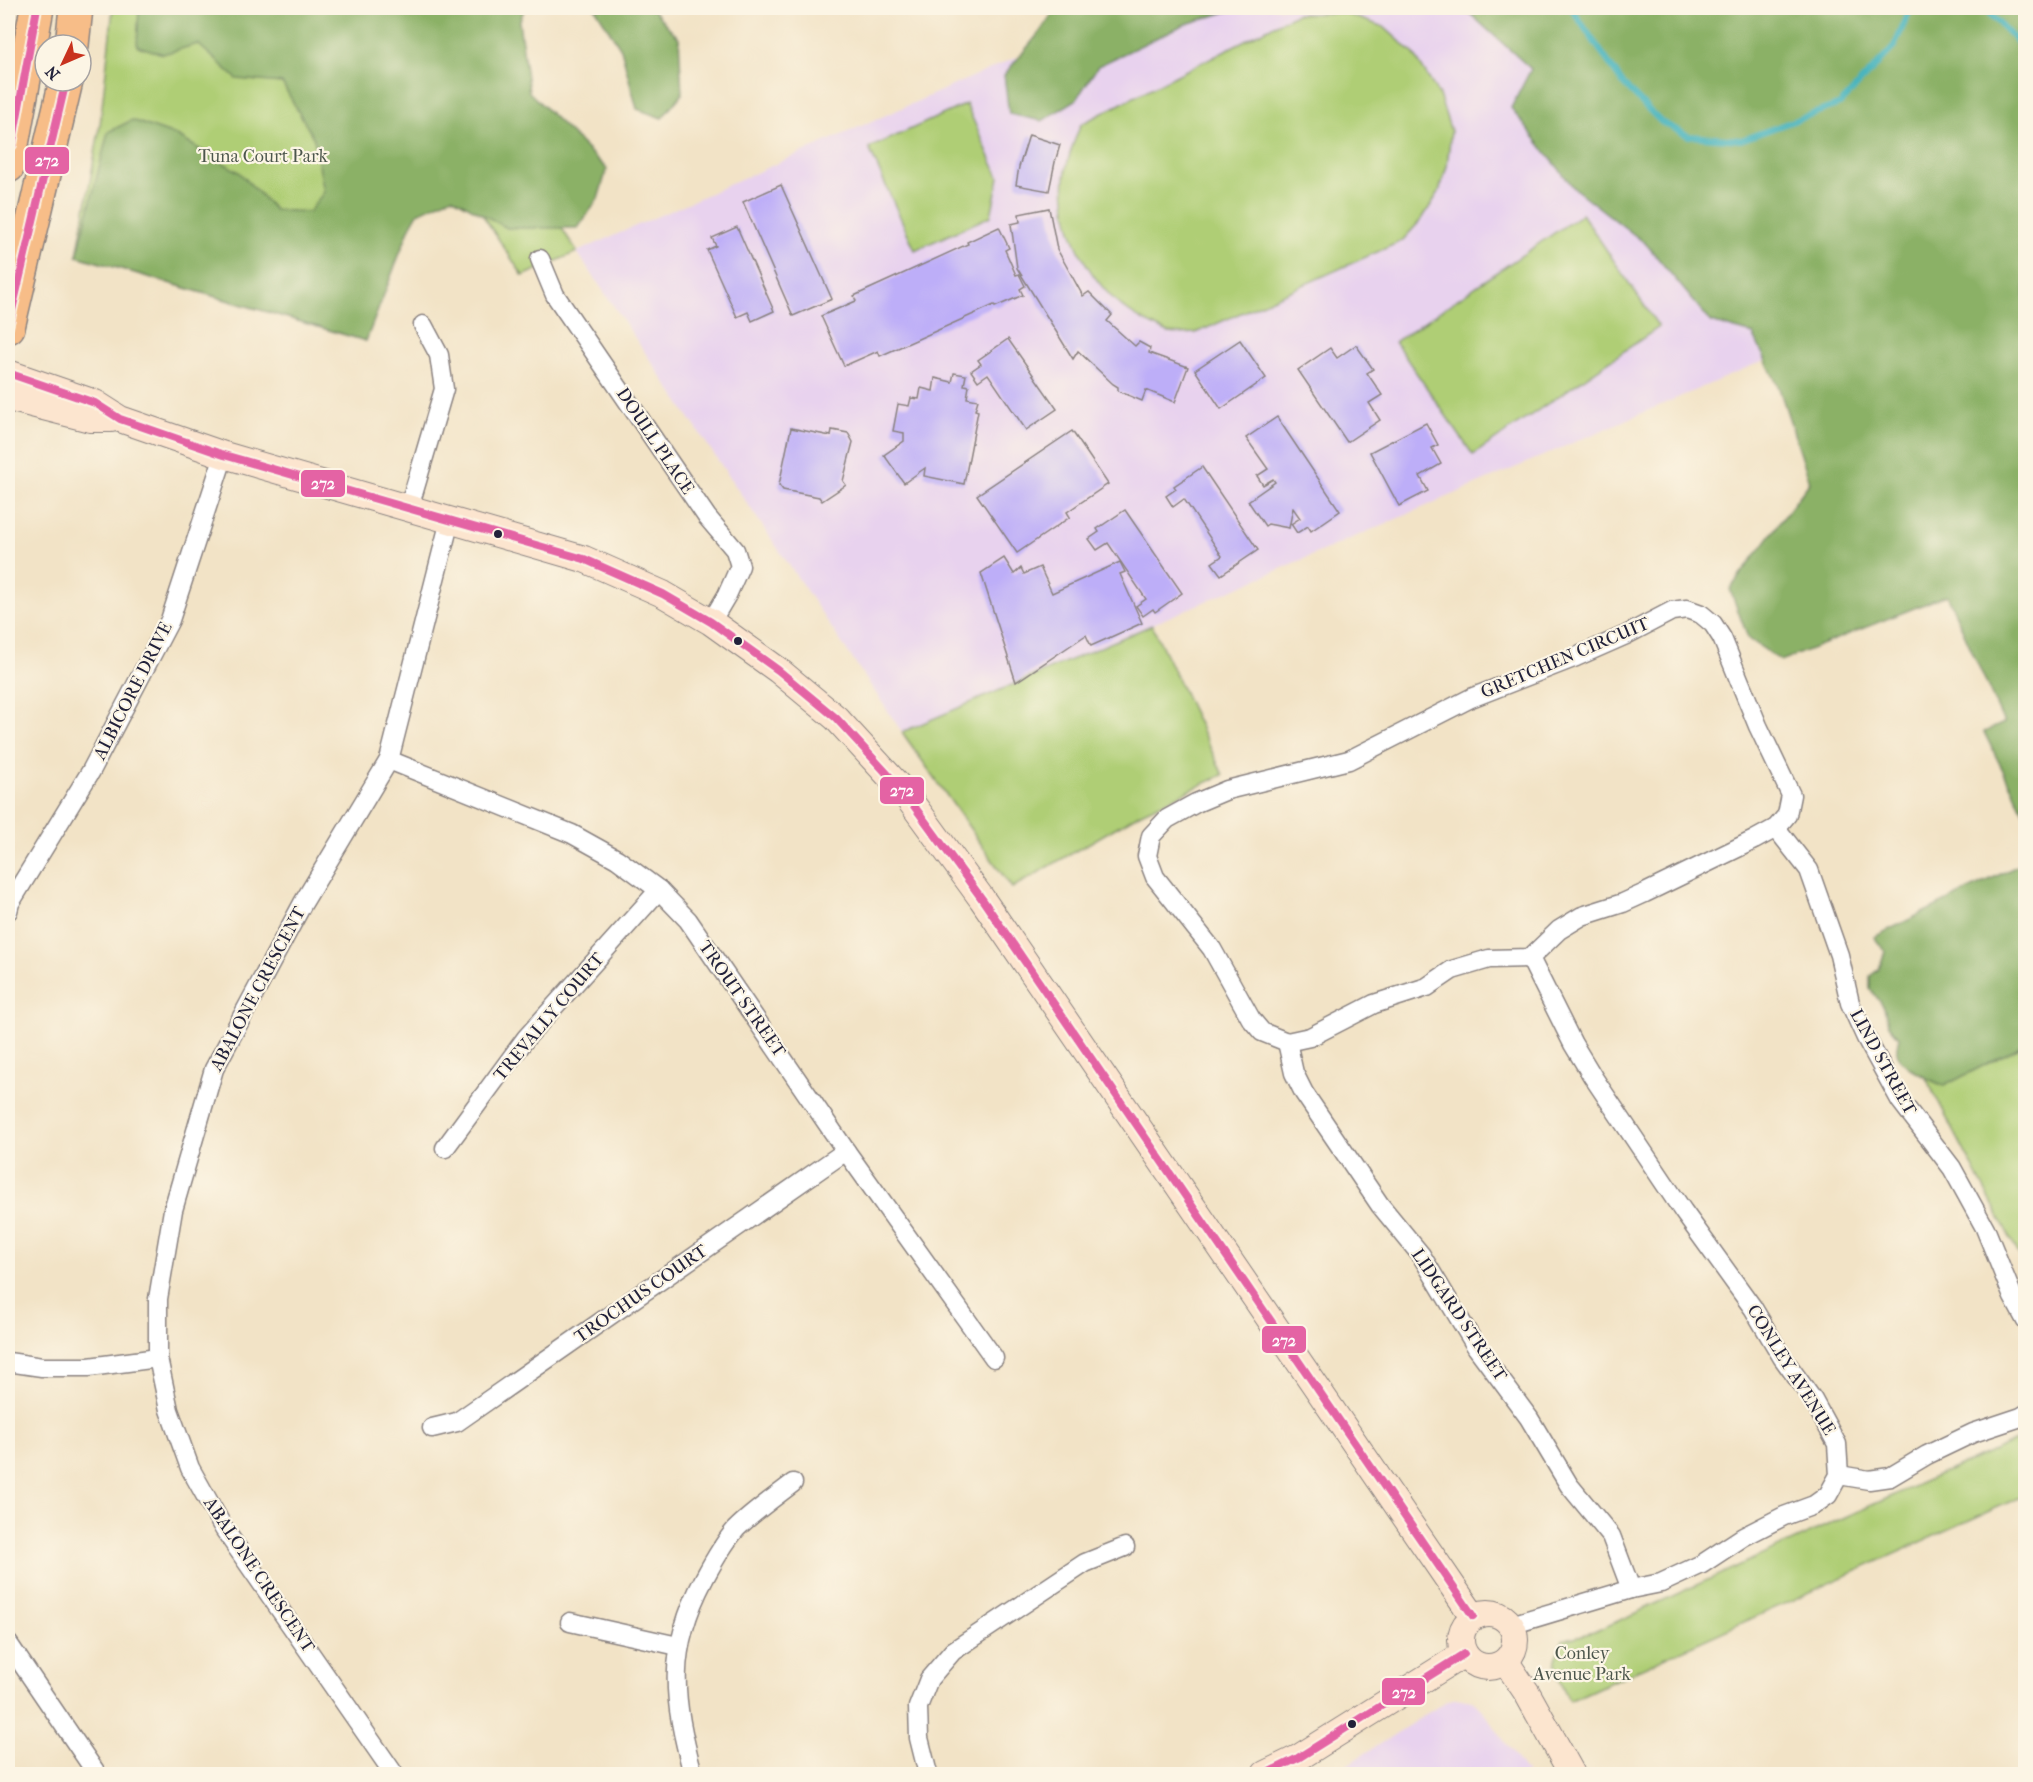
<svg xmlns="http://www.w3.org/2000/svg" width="2033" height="1782" font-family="'IM FELL French Canon',serif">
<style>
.built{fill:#e8d2ee}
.green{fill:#afce75;stroke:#687858;stroke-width:1.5}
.forest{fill:#8bb166;stroke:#566a50;stroke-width:1.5}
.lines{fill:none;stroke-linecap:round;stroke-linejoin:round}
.stream{stroke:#44b3bd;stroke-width:6}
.building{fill:#bdaef8}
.street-casing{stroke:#8a8280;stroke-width:21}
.secondary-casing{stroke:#8a8280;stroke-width:28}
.highway-casing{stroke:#8a8280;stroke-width:36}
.street{stroke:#fff;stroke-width:18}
.secondary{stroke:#fce5cf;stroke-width:26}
.highway{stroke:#f7bd88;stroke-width:33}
.bus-1-casing{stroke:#fcf5e5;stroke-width:12}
.bus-1{stroke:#e463a4;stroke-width:8}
.bus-dot{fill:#22223b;stroke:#fcf5e5;stroke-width:2}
.labels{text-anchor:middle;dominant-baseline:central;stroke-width:4.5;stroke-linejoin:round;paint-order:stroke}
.park-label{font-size:18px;fill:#4c564c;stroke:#fcf5e5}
.street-label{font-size:18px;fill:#22223b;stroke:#fcf5e5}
.line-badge{stroke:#fcf5e5;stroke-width:2}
.badge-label{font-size:16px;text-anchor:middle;font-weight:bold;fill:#fff}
</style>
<rect width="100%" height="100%" fill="#fcf5e5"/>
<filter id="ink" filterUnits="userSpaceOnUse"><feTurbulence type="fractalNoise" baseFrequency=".0167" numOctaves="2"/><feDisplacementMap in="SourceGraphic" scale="12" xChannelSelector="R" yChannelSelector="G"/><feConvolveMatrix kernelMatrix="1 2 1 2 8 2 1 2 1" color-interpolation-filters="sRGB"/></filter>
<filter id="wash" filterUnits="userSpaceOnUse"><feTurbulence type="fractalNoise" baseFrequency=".008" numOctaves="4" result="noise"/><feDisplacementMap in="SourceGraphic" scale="24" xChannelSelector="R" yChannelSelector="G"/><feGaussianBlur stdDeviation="1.35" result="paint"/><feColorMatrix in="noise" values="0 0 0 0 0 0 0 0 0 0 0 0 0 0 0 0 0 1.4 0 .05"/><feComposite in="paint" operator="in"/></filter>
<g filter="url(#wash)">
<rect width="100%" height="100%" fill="#f2e3c6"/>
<g class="built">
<path d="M1128 8H1921L2026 201 2025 248 902 732 577 252Z"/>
<path d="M1456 1698 1472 1701 1482 1709 1527 1774H1333L1445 1702Z"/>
</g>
<g class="green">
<path d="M113 8H422L577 252 523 276 458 178 401 214 366 341 77 256 100 125Z"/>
<path d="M1343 13 1384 27 1414 54 1439 95 1451 131 1447 166 1439 192 1422 219 1402 241 1196 333C1188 333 1177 335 1169 333 1163 331 1157 328 1152 325 1105 304 1069 251 1065 199 1062 172 1071 148 1081 124L1296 14Z"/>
<path d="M966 104 999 177 991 216 915 250 869 148Z"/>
<path d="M1582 214 1659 327 1473 455 1395 342Z"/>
<path d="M1152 625 1223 775 1141 813 1012 888 902 732Z"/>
<path d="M2025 1044V1266L1926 1078 1944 1086Z"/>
<path d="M2025 1437V1495L1569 1701C1556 1673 1549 1669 1563 1640L1594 1632 1834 1522Z"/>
</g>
<g class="forest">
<path d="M139 8H525L519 22 529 92 607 169 598 199 578 228H507L452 197 418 213 410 227 366 341 77 256 108 132 132 120 177 136 239 172 275 210 309 212 324 192 314 139 282 83 237 79 198 44 163 54 137 46Z"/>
<path d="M595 8H651L679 38 682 94 662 118 637 109 621 49Z"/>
<path d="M1056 8H1239L1183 25 1098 66 1076 100 1042 121 1009 114 1004 75 1040 32Z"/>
<path d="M1468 8H2025V815L1984 732 2004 723 1947 595 1781 661 1748 638 1730 589 1810 482 1779 388 1753 334 1711 322 1646 244 1574 188 1511 108 1531 69 1468 12Z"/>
<path d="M2025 862V1044L1944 1086C1931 1080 1899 1067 1897 1052 1896 1047 1898 1042 1899 1037L1888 1024 1884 1007 1870 988V976L1879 969 1885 951 1874 937Z"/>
</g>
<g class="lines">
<g class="stream">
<path d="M1571 8 1624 85 1661 122 1689 136 1741 140 1840 104 1894 47 1911 8"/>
<path d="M1981 8 1986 10 2026 51"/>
</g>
</g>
<g id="blocks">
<g class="building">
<path d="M1029 135 1060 145 1055 162 1049 191 1016 185 1019 167Z"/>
<path d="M781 185 832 299 793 316 743 202Z"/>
<path d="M1049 208 1057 249 1083 296 1089 292 1112 315 1107 321 1135 346 1139 342 1150 348 1149 353 1188 367 1175 402 1146 390 1142 401 1118 391V387L1113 384 1078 351 1073 359 1017 268 1011 224 1020 222 1019 214Z"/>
<path d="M737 227 774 311 752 321 748 312 737 317 707 250 716 246 712 238Z"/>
<path d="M999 227 1009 248 1005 250 1016 275 1019 274 1025 286 1020 289 1023 295 995 307 994 305 880 356 878 351 844 366 821 316 856 301 854 296 968 244 967 242Z"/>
<path d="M1008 339 1057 409 1026 430 988 374 978 381 971 371 981 364 978 360Z"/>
<path d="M1240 340 1266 378 1221 409 1195 370Z"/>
<path d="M1356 345 1373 369 1367 373 1382 395 1369 403 1380 420 1347 442 1298 370 1330 348 1337 358Z"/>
<path d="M954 373 966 375 964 385 969 386 967 398 978 400 975 410 978 411 964 484 924 476 925 468 904 483 884 455 904 441V433L893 431 898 404 909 406 911 398 919 399 921 388 933 391 935 378 952 382Z"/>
<path d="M1277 417 1340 511 1311 531 1308 526 1297 533 1291 524 1300 518 1293 508 1289 528 1268 524 1265 526 1248 501 1275 482 1273 479 1263 485 1257 476 1268 469 1246 438Z"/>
<path d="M1426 423 1438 445 1432 448 1441 464 1420 476 1428 491 1399 506 1370 452Z"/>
<path d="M791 428 831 436 832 430 848 433 853 442 843 481 846 485 822 501 819 497 783 490 779 485Z"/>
<path d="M1072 431 1108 484 1067 512 1070 517 1017 553 977 495Z"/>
<path d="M1202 467 1258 550 1221 575 1212 563 1222 556 1184 499 1173 507 1166 496 1176 489 1174 486Z"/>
<path d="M1125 510 1182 593 1155 612 1153 609 1143 616 1136 606 1146 599 1108 543 1097 550 1089 539 1099 532 1097 529Z"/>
<path d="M1004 558 1014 574 1021 568 1024 574 1040 567 1052 593 1120 562 1125 572 1120 574 1142 623 1091 646 1086 635 1016 682 981 573Z"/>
</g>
</g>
</g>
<g filter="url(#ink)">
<use href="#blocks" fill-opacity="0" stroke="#8a8280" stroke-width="1.5"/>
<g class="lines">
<defs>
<g id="street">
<path d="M540 259 555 295 707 517 735 550 740 566 727 595 711 622"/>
<path d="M409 508 444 389 439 355 423 325"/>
<path d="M1687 609 1701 614 1713 624 1722 638 1758 726 1791 795 1787 815 1776 828 1754 840 1645 893 1623 903 1582 916 1559 930 1530 958 1489 959 1452 970 1427 987 1374 1004 1310 1037 1287 1042 1262 1032 1251 1019 1212 949 1155 877 1147 856 1151 836 1167 819 1196 803 1227 790 1349 760 1471 698 1576 657 1626 635 1672 611Z"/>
<path d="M389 760 572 834 617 859 659 890 688 920 846 1151 994 1358"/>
<path d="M1776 828 1809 870 1839 955 1850 1003 1866 1038 1900 1100 1952 1168 1985 1228 2013 1297 2026 1321"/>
<path d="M8 911 10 903 91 771 170 620 224 455"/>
<path d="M1287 1042 1294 1073 1304 1093 1380 1205 1421 1255 1477 1348 1529 1418 1569 1485 1611 1536 1631 1589"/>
<path d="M445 1148 526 1038 659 890"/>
<path d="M8 1362 42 1367H89L158 1358"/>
<path d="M432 1428 457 1422 846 1151"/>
<path d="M1839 1475 1869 1480 1890 1477 1927 1455 1973 1433 2021 1417 2026 1414"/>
<path d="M570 1622 678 1646"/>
<path d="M1511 1625 1631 1589 1661 1583 1702 1564 1743 1537 1784 1516 1814 1505 1828 1495 1839 1475 1837 1444 1813 1400 1782 1357 1753 1308 1683 1211 1593 1077 1573 1044 1530 958"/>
<path d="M8 1643 97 1774"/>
<path d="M394 1774 224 1529 190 1468 169 1410 158 1358V1299L173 1210 214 1069 303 903 389 760 450 520"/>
<path d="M693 1774C673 1699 666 1651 704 1579 713 1562 723 1544 736 1529 752 1513 775 1497 793 1483"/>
<path d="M928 1774 919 1738 918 1707 929 1679 953 1651 1085 1563 1125 1547"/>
</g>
<g id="secondary">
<path d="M8 373 95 403 120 419 224 455 584 559 663 594 711 622 778 670 836 718 903 791 982 899 1473 1616"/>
<path d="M8 398 90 419H111"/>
<circle cx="1488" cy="1640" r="27"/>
<path d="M1506 1662 1527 1693 1572 1774"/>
<path d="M1265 1774 1298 1758 1464 1654"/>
</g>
<g id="highway">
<path d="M72 45 76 8"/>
<path d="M8 166 37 8"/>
<path d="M8 327 66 81"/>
</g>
</defs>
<use href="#street" class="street-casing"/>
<use href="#secondary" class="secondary-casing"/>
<use href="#highway" class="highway-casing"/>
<use href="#street" class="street"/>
<use href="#secondary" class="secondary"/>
<use href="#highway" class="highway"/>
<defs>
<g id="bus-1">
<path d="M12 145 37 8"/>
<path d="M8 327 66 81"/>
<path d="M8 373 95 403 120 419 224 455 584 559 663 594 711 622 778 670 836 718 903 791 982 899 1473 1616"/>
<path d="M1265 1774 1298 1758 1464 1654"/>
</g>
</defs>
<use href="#bus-1" class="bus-1-casing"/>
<use href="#bus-1" class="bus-1"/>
</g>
</g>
<g class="bus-dot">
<circle cx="498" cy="534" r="5"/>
<circle cx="738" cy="641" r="5"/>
<circle cx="1352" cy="1724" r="5"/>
</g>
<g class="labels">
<g class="park-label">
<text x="263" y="156">Tuna Court Park</text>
<text x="1582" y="1653">Conley<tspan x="1582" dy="21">Avenue Park</tspan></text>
</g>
<g class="street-label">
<text transform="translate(655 441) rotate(56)">DOULL PLACE</text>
<text transform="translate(1565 658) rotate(-23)">GRETCHEN CIRCUIT</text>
<text transform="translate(133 691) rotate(-63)">ALBICORE DRIVE</text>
<text transform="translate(258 989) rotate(-62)">ABALONE CRESCENT</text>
<text transform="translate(742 999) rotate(55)">TROUT STREET</text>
<text transform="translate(549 1017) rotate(-50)">TREVALLY COURT</text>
<text transform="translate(1883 1062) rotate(61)">LIND STREET</text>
<text transform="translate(641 1294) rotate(-35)">TROCHUS COURT</text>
<text transform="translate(1459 1315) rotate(56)">LIDGARD STREET</text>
<text transform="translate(1791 1370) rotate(58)">CONLEY AVENUE</text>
<text transform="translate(259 1575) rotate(56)">ABALONE CRESCENT</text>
</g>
</g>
<g class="line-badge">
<rect x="24" y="146" width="46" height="29" rx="6" fill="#e463a4"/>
<rect x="300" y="469" width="46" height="29" rx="6" fill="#e463a4"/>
<rect x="879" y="776" width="46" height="29" rx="6" fill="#e463a4"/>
<rect x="1261" y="1325" width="46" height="29" rx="6" fill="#e463a4"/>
<rect x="1381" y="1677" width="45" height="29" rx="6" fill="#e463a4"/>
</g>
<g class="badge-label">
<text x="47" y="166">272</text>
<text x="323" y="489">272</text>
<text x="902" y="796">272</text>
<text x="1284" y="1346">272</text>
<text x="1404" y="1698">272</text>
</g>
<rect width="2033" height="1782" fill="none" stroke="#fcf5e5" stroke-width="30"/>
<g transform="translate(63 63) rotate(226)"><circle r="28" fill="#fcf5e5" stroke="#a5a1a1" stroke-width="1.5"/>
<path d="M0-4.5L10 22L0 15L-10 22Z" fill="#c8321e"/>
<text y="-9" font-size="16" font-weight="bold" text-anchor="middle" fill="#22223b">N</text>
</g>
</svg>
